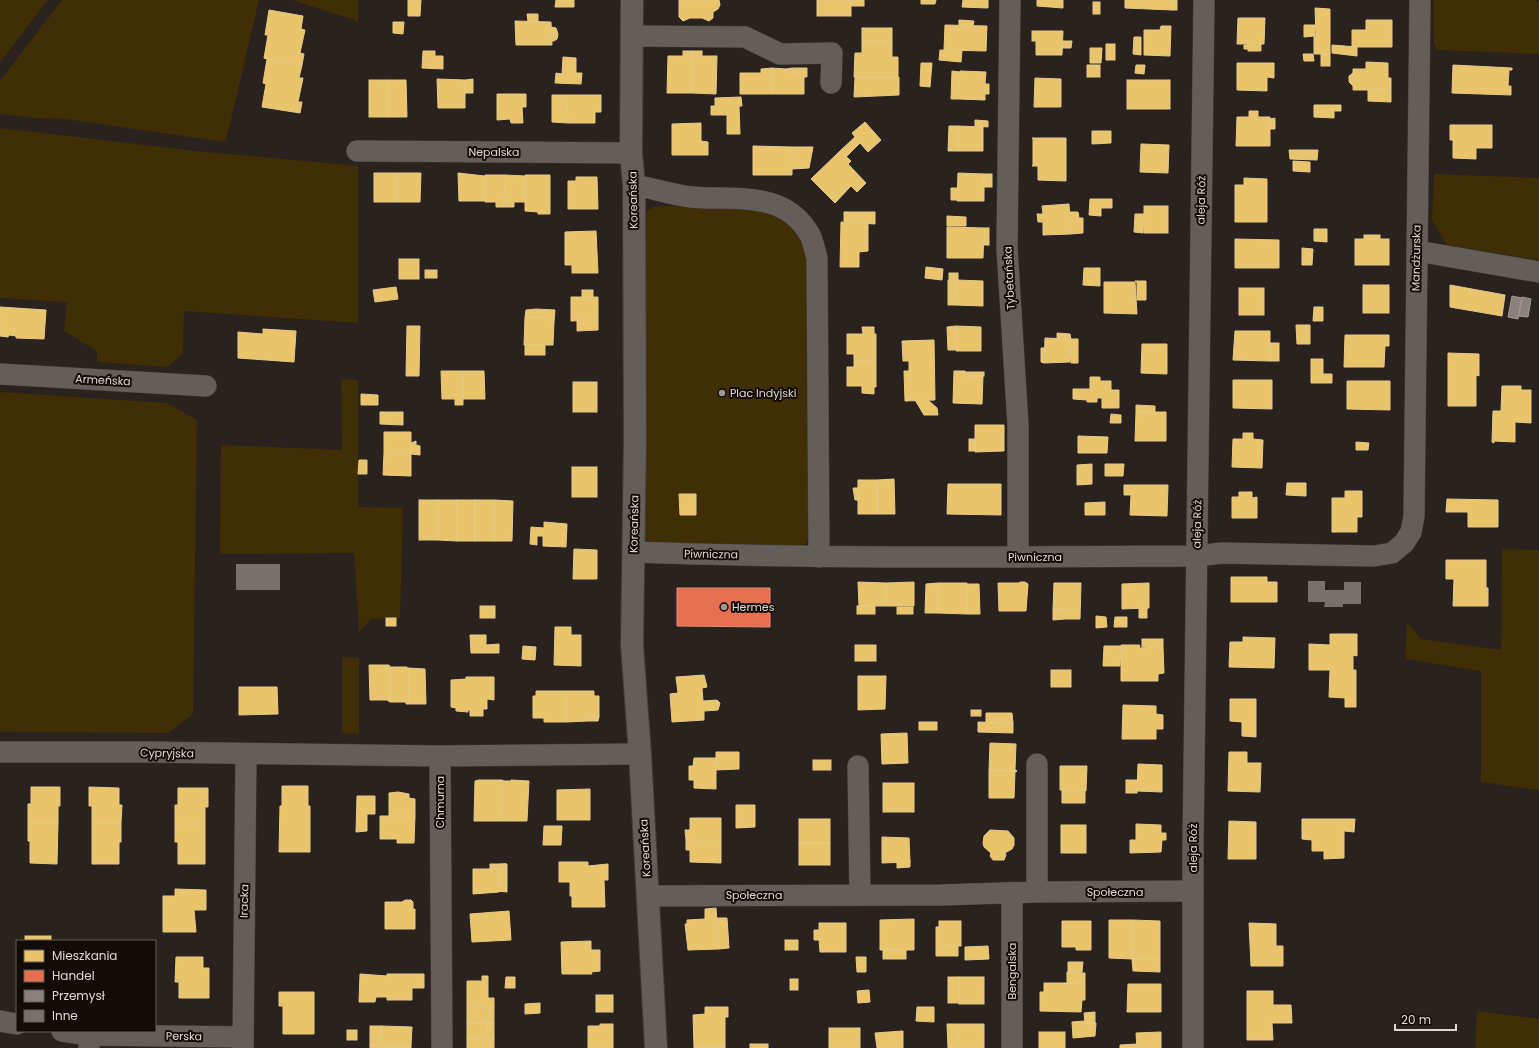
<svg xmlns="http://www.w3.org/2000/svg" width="1539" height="1048" font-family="Poppins,sans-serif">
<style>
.green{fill:#402e05}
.homes{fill:#e9c46a;stroke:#e6c989}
.shops{fill:#e76f51;stroke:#e58e78}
.industry{fill:#8a817c;stroke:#a49a96}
.building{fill:#77716d}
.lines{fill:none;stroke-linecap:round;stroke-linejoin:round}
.minor-casing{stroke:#433c3a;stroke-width:22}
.tertiary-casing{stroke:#433c3a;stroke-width:24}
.minor{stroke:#645e5b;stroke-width:21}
.tertiary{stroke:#645e5b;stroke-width:22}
.poi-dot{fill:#a09793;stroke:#120c09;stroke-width:1.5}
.labels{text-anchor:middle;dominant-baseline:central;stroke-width:4;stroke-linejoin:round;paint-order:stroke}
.street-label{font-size:11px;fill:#e0d6d2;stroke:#120c09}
.poi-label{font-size:11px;fill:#e0d6d2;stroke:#120c09;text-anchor:start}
</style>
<rect width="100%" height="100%" fill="#2a221e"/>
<g class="green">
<path d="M0 0H48L0 62Z"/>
<path d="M62 0H259L231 120 225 142 66 119 34 118 0 114V81Z"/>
<path d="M292 0H358V22L351 19Z"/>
<path d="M1434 0H1536L1539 2V54L1438 50 1434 44Z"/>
<path d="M0 128 196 151 358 166V323L184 311 183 353 168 367 97 362V351L64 331 67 302 0 298Z"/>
<path d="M1434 174 1539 178V260L1447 245 1432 220Z"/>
<path d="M704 205 765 208 786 220 804 242 809 266 810 534 804 546 652 545 642 536 643 212 658 206Z"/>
<path d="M341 379 358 380V507L403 508 400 618 371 619 359 632 354 553 220 554 221 445 342 450Z"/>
<path d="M0 392 167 403 197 420 193 714 168 733 0 732Z"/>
<path d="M1502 549 1539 550V790L1481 782V671L1405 659 1407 622 1421 639 1501 650Z"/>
<path d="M342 657 359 658V734L342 733Z"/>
<path d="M1477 1011 1539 1019V1048H1475Z"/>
</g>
<g class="homes">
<path d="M408 0H421L420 16H408Z"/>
<path d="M556 0H574V7H555Z"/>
<path d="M679 0H719L720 5 718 9 713 12V18L709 21 702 18H690L683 21 679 17Z"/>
<rect x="817" y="0" width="34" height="16"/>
<rect x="851" y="0" width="13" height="6"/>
<path d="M921 0H936L935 4H921Z"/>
<path d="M963 0H988V8L962 7Z"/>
<path d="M1037 0H1063V8L1037 6Z"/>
<path d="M1125 0H1172V10L1125 8Z"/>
<rect x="1172" y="0" width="5" height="10"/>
<rect x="1093" y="2" width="7" height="12"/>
<path d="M1315 8 1330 9V54H1314V37L1316 36Z"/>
<path d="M269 10 303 16 301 29 305 30 300 53 304 54 302 65 264 58 268 35H265Z"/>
<path d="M527 14H538V22H528Z"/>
<path d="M1238 18H1265L1264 44H1237Z"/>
<path d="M959 20 974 21 973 26H959Z"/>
<path d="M1366 20H1392V47H1352V30H1366Z"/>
<path d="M515 21 551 22 552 45H516Z"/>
<path d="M393 22H404L403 34 393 33Z"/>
<path d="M945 25 987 26 986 51 944 50Z"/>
<path d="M1304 25H1315V36L1304 37Z"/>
<path d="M1161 26H1171L1170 56 1144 55V30H1160Z"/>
<path d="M551 27 556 28 558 34 557 39 554 41H552Z"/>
<rect x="862" y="28" width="30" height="14"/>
<rect x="1032" y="31" width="4" height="10"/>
<path d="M1036 31H1063L1062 55H1036Z"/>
<path d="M1134 37H1141V55L1133 54Z"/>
<path d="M1062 41H1072L1071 48H1062Z"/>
<path d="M862 42H892V57H898V77H854L855 53H862Z"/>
<rect x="1106" y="44" width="9" height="16"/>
<path d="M1261 44V51H1248V49H1244V45Z"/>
<path d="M1332 45 1357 47V56L1332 53Z"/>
<path d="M1090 48H1102L1101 63H1090Z"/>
<path d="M940 50 962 51 961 62 939 60Z"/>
<path d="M423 51H435V56H443V69L422 68Z"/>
<rect x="683" y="51" width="9" height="5"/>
<rect x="692" y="51" width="10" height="5"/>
<path d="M1303 54H1313L1314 61H1304Z"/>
<rect x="1321" y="54" width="9" height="12"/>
<path d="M668 56H692V93H667Z"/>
<path d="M692 56H717L716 94 692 93Z"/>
<path d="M563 57 576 58V73H582L581 84 555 83 556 73 562 74Z"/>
<path d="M264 58 302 65 299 78H303L298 102H302L300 113 262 107 266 84 263 83 267 59Z"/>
<path d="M1366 62 1388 63V78H1391V90H1353V86L1349 82V76L1353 73V69H1366Z"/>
<path d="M921 63H932L930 87 920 86Z"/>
<path d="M1237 63H1274V78L1267 77V91L1237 90Z"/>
<rect x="1087" y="65" width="13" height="12"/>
<path d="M1136 65H1145L1144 74 1135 73Z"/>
<path d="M1453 65 1512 68V70H1509L1508 86H1511V95L1452 93Z"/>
<path d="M772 68 786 69V72H804V94H772Z"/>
<path d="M772 68V94H740V73H761V69Z"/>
<path d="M793 68H807V77H804V72H786V69Z"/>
<path d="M952 71 960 72 959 99H951Z"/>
<path d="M960 71 986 72 985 84H989V94H985V100L959 99Z"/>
<path d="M855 77H899V95L854 97Z"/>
<path d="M1035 78 1061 79V107H1034Z"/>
<path d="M437 79 465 80V108H438Z"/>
<path d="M473 79V93H465V80Z"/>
<rect x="369" y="80" width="19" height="37"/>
<path d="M388 80H406L407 117H388Z"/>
<rect x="1127" y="80" width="43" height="29"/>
<path d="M1368 90H1391V102L1368 101Z"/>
<path d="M497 94H526V107H522L523 123H511L510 119 497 120Z"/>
<path d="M552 95H567L568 123 552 122Z"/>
<path d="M567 95H601V112H595V123H568Z"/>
<path d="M741 97 742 106H739L740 134H727V115H711V106H715V98Z"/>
<path d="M1314 105H1341V111H1334V118L1314 117Z"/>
<path d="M1249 111H1258V117H1270V146H1236L1237 117H1249Z"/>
<path d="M1275 118V129H1270V119Z"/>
<path d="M975 120 988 121V127L975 126Z"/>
<path d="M865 122 881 140 868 152 860 143 846 157 840 151 855 137 852 133Z"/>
<path d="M701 123V141L708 142V155H672V124Z"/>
<path d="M1450 125H1492V148H1476V159L1453 158V140H1450Z"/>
<path d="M949 126H958V151H948Z"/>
<path d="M958 126 983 127V151H958Z"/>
<path d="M1092 131H1111V143L1092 144Z"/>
<path d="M1032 138H1066V181L1038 180V166H1032L1033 165V139Z"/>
<path d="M1141 144 1169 145 1168 173 1140 172Z"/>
<path d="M753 146 792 147V175H753Z"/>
<path d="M792 147H813L809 168 792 169Z"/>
<path d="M1289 150H1318L1317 160 1290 159Z"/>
<path d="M840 151 851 161 848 164 866 183 857 192 851 186 835 203 811 179Z"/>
<path d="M1293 161 1310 162V172L1293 171Z"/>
<rect x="374" y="173" width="23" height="29"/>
<path d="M397 173H421L420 202H397Z"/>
<path d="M458 173 485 176V201H459Z"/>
<path d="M958 173 984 174V201H957Z"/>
<rect x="984" y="174" width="8" height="13"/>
<path d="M485 175H505L504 207H496V202H485Z"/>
<path d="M505 175 525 176V202H514V207H504Z"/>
<path d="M525 175H550V214H538V212L525 211Z"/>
<path d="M576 177H597L598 209H568V181H576Z"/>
<path d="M1244 178 1267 179V222H1235V185H1244Z"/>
<path d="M951 188H958L957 200H951Z"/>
<path d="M1090 199H1112V208H1101V216L1089 215Z"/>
<path d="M1069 204 1071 234 1043 235V222H1038L1037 214H1043L1042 206Z"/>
<rect x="1144" y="206" width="24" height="27"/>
<path d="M844 212H875V224L844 222Z"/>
<path d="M1070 212H1078L1079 218H1083V233L1071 234Z"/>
<path d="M1135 214H1144L1143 233 1134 232Z"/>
<path d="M947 216 966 217V226H947Z"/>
<path d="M841 222 868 223V251L859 252V267H840Z"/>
<path d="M947 227 984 228 983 258H947Z"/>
<rect x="984" y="228" width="5" height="17"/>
<path d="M1314 229H1327V242L1314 241Z"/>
<path d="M596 231 598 273H572V265H565V232Z"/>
<rect x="1364" y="235" width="16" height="4"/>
<path d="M1235 239 1279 240V268H1235Z"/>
<rect x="1355" y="239" width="34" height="26"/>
<path d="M1302 248 1313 249 1312 265H1302Z"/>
<rect x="399" y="259" width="20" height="20"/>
<path d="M926 267 943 269 942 280 925 278Z"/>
<path d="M1084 268H1100V286L1083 285Z"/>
<rect x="425" y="270" width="12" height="8"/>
<rect x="949" y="273" width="9" height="7"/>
<path d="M948 280H956L955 305H948Z"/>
<path d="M956 280 983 281V306L955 305Z"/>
<path d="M1135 281H1146V300H1137V282Z"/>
<path d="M1104 282H1135L1137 314 1104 313Z"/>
<rect x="1363" y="285" width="26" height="28"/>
<path d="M1450 285 1505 295 1502 316 1450 307Z"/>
<path d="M396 287 398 299 375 302 373 290Z"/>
<rect x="1239" y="288" width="25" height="27"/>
<rect x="582" y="290" width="11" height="7"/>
<path d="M571 297H598V320L571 321Z"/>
<path d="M0 307 46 310 44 339 16 338V336L9 335 8 337 0 336Z"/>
<path d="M1314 307H1323V321H1313Z"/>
<path d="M536 309 555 310 554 322H550V317H525L526 310Z"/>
<path d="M525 317H550V322H554L553 345H524Z"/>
<path d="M577 320H598V330L577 331Z"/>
<path d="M1296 325H1310V344H1297Z"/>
<path d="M407 326H420L419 376H406Z"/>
<path d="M956 326V350H948L947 327Z"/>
<path d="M956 326 981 327V351H956Z"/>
<path d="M862 327H874V334H876V361H854V354H847V334H863Z"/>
<path d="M263 329 296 331 294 362 238 358V332L263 334Z"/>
<path d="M1235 331H1270V361L1233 360Z"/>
<path d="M1057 333 1070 334 1071 339 1057 338Z"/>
<path d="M1345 335H1389V346H1385L1384 367H1344Z"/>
<path d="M1045 338 1071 339 1070 362 1044 363Z"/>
<path d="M1070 339H1078V363H1071Z"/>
<path d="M934 340 935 400 905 401 904 371H909V361H903L902 341Z"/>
<rect x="1270" y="343" width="9" height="18"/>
<path d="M1142 344H1167V374L1141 373Z"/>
<rect x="525" y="345" width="20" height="10"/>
<path d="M1041 348H1044V363L1041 362Z"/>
<path d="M1448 353 1479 354V376L1476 375V406H1448Z"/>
<path d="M1311 359H1323V374H1332V383H1311Z"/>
<path d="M854 361H876V387H874V394L862 393V386H847V367H854Z"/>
<path d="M441 371H463V405H455V399H442Z"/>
<path d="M463 371H484L485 399H463Z"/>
<path d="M954 371H965V376H983L982 404 953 403Z"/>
<rect x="965" y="372" width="19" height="4"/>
<path d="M1090 377H1100V381H1111V390H1119V408H1102V398H1097V402H1087V400L1073 399V389H1090Z"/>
<path d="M1233 380H1272V409L1233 408Z"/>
<path d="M1347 381H1390V410L1347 409Z"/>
<rect x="573" y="382" width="24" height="30"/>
<path d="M1502 386H1521V390H1531V423L1515 422V442L1494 441V443L1492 442 1493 411H1501Z"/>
<path d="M361 394 378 395V405H361Z"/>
<path d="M915 400H928L937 408 938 415H924Z"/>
<path d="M1136 405 1155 406V412H1136Z"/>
<path d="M380 412H403V425L380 424Z"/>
<path d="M1136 412H1166V441H1135Z"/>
<path d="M1111 414 1121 415V423H1110Z"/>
<path d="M975 425H1004V451L975 452Z"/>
<path d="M384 432H411V454L384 453Z"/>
<path d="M1243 433H1253V439L1263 440 1262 468 1232 467 1233 439H1243Z"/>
<path d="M1078 436 1108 437 1107 453H1078Z"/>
<rect x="969" y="439" width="6" height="12"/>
<path d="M416 441V445L420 446V455L411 454V443Z"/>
<path d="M1356 442 1369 443 1368 450H1356Z"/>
<path d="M384 453 411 454V476L383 475Z"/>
<path d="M359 460H367V474H358Z"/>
<path d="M1092 464V484L1077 485V465Z"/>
<path d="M1105 464H1124L1123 476H1105Z"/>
<rect x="572" y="467" width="25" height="30"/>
<path d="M894 479 895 514H877V480Z"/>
<rect x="858" y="480" width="19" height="34"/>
<path d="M1287 483H1306V496L1286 495Z"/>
<path d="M948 484H1001V515L947 514Z"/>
<path d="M1124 485H1168L1167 516 1130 515 1131 495H1124Z"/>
<path d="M853 488H858V500H855Z"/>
<path d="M1345 491H1362V517H1357V532H1332V498H1345Z"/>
<path d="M1239 492H1252V498L1257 497V518H1232V497H1239Z"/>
<path d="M679 494H696V515H680Z"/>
<path d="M1447 499 1498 500V527H1468V512H1446Z"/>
<rect x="419" y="500" width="19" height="40"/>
<path d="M438 500H457V541L438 540Z"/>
<rect x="457" y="500" width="18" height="41"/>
<rect x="475" y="500" width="19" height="41"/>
<path d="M494 500 513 501 512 541H494Z"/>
<path d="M1105 502V515H1085V503Z"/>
<path d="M544 522 567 524 566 547 543 546V536H537V545L530 544 531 527 544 528Z"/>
<path d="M574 549 597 550V579H573Z"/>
<path d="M1446 560H1486V588H1488V606H1453L1454 579H1446Z"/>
<path d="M1231 577H1267V582H1277V602H1231Z"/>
<path d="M858 582 886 583V606H859Z"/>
<path d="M914 582V606H886V583Z"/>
<path d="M1020 582H1025L1028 584 1026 611H999L998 583H1019Z"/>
<path d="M938 583V613H925L926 584Z"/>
<path d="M938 583H967V614L938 613Z"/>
<path d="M1054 583H1081L1080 619H1065L1066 610H1053Z"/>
<path d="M1149 583V608L1122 609V584Z"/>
<path d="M967 584H979L980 614H967Z"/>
<rect x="480" y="606" width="15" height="12"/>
<rect x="857" y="606" width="18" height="8"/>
<rect x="897" y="607" width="16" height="7"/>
<path d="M1147 608V618H1139V609Z"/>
<path d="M1053 610H1066L1065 619 1053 620Z"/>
<path d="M1096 616 1106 617 1107 627 1096 628Z"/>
<path d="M1115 617H1127V627H1114Z"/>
<rect x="386" y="618" width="10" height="8"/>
<path d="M555 627H571V635H581V666L554 665Z"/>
<path d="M1330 634H1357V656L1353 655V670H1356V707H1345V698L1329 697 1330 670H1309V644L1330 645Z"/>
<path d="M470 635H486V645L499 644V653H471Z"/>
<path d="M1243 637 1275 638 1274 668 1229 667 1230 642H1243Z"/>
<rect x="1142" y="639" width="21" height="8"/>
<rect x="855" y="645" width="21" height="16"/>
<path d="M1121 645H1140L1139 648 1163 647 1164 673 1158 674V681H1121Z"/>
<path d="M523 646 536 647 535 660 522 659Z"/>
<path d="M1104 646H1121L1120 666H1103Z"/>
<path d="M369 665H389L390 667V702L387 700H370Z"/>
<path d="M390 667H407V668H409V704H406V702H390Z"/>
<path d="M409 668 425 669 426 704H409Z"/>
<rect x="1051" y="670" width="20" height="17"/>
<path d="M704 675 707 687 702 688 703 701 717 700 720 703 718 710 704 711V720L672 722 670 694 678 693 676 677Z"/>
<path d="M858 676H886L885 709 858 710Z"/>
<path d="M466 677H494V700L487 699V709H483V716H470V710H468V712L456 711V708L451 707V680L466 679Z"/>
<path d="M239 687H277L278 714 239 715Z"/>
<path d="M536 691H566V722H544V718H533V696H536Z"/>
<path d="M566 691H594V696H599V717H588V721L566 722Z"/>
<path d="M1230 699H1256V737L1242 736V722L1230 721Z"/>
<path d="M1123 705 1156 706V714L1163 715V729H1156V739H1122Z"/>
<rect x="971" y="710" width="10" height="6"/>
<path d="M986 713H1012L1013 723H986Z"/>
<path d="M588 717H599L598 721H588Z"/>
<rect x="919" y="722" width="18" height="8"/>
<path d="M978 722 1013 723V733L978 732Z"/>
<path d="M907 733 908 763 882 764 881 734Z"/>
<path d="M990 743 1016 744 1015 770 1017 771H989Z"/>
<path d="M716 752H739V769L716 770Z"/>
<path d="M1229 752H1247V763H1261L1260 792 1228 791Z"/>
<path d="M694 758H716V789L694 788V780H689V766H693Z"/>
<rect x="813" y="760" width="18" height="10"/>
<path d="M1138 764 1162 765V792L1137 791Z"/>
<path d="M1060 766H1087L1086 791 1060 790Z"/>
<path d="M989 771H1017L1015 772 1014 798H989Z"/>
<path d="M479 780H502L500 821H474L475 781Z"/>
<path d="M502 780 504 781H511V780L529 781 527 821H500Z"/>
<rect x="1126" y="780" width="11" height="13"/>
<rect x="883" y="783" width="31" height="29"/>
<path d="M282 786H308V806H310V852H279L280 806H282Z"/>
<path d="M31 787H60V806H58V823H28V804H31Z"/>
<path d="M89 787 119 788V805H122L121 823H92V806H89Z"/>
<path d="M178 788H208V807H205V824H175V805H178Z"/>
<path d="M590 789V820H557V790Z"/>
<path d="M1062 790 1085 791V803H1062Z"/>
<path d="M398 792 409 794V798L415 799V816H389V793Z"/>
<path d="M357 796H375V814H367V831L356 832Z"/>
<path d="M736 805H755V827L736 828Z"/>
<path d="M380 816H415L414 843H397V839H380Z"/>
<path d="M690 818H721V841L686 840 685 830H690Z"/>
<rect x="799" y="819" width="31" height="24"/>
<path d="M1302 819H1355L1354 832 1344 831V858L1324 859V851H1312V840L1302 839Z"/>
<path d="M1229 821 1256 822V859H1228Z"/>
<path d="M28 823H58L57 864 30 863V841H28Z"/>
<path d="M92 823H121V842H119V864H92Z"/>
<path d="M175 824H205V864H178V842H175Z"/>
<path d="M1136 824 1161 825V833H1166V840H1162L1161 852 1130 853V840H1136Z"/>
<rect x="1061" y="825" width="25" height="28"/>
<path d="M544 826H562L561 845H543Z"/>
<path d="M990 830 1008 831 1014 838V845L1012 849 1005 853 1006 855 1004 860H993L990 856 991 853 984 847 983 843 984 836Z"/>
<path d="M882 837 909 838 910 862 882 863Z"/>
<path d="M686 840 721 841V863L690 862V850H686Z"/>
<rect x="799" y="843" width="31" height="22"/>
<path d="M910 860V867L897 868V861Z"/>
<path d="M559 862H588V866L608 864V880H604L605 907H572V896H570V882H559Z"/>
<path d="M490 864H507V892L499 891H506V864L491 865 490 869Z"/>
<path d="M506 864V891H499V869H491V865Z"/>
<path d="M473 869H499V892L473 894Z"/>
<path d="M175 889 206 890V910H194L196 932H163V896H175Z"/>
<path d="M405 900H411L413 902V909H415V929H385V902H402Z"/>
<path d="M716 908 719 949 688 950 685 924H687V920L705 919V909Z"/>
<path d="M509 911 511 940 472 942 470 914Z"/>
<path d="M717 918H727L729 948 719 949Z"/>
<path d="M914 919V950H880V920Z"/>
<path d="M1109 920H1132V959L1109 958Z"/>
<path d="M1132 920 1160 921V959H1132Z"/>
<rect x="939" y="921" width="22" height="25"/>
<path d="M1062 921H1091V950H1076V947H1062Z"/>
<path d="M819 923H846V952H820L819 940H814V930H819Z"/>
<path d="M1249 923 1276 924V946H1283V966H1251Z"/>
<path d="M936 927H939V946H958V956H936Z"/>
<rect x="25" y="936" width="26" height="5"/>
<rect x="785" y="940" width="13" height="10"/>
<path d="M591 941V950H600V971L591 972 592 974H562L561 942Z"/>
<path d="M988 946 989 959 965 960V947Z"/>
<rect x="883" y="950" width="23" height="9"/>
<path d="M176 957H203V968H209V998H179V982H175Z"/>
<path d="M856 957H866V972H857Z"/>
<path d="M1132 959H1160V972L1133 971Z"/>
<path d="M1068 962H1083L1082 972H1068Z"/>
<path d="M1067 972 1085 973V983H1067Z"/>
<path d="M360 974 387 976V974H424V988H412V1000H387V997H376L375 1002H359Z"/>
<path d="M482 976H488V998H494V1007L467 1008V981H482Z"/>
<path d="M506 977H515V988H505Z"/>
<rect x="948" y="977" width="11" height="26"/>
<rect x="959" y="977" width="25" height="27"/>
<rect x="790" y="979" width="8" height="11"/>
<path d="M1044 983H1085V1000H1082L1081 1012 1040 1011V992H1044Z"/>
<path d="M1128 984H1161V1012H1127Z"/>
<path d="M869 990 870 1002 858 1003 857 991Z"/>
<path d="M1247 991H1273V1005H1291L1292 1023H1272L1273 1040H1247Z"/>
<path d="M279 992H314V1034H283V1006H279Z"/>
<rect x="596" y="995" width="17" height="17"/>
<path d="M540 1003V1013L525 1014V1004Z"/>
<path d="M489 1007H494V1023H488Z"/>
<path d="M489 1007 488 1023H467V1008Z"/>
<path d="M705 1007H728V1017H725V1046H694L693 1015 705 1014Z"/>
<path d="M917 1007H934V1022L916 1021Z"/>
<path d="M1095 1012V1023H1085L1084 1013Z"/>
<path d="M1084 1021 1085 1023H1096L1095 1036 1073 1038 1072 1022Z"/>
<rect x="467" y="1023" width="21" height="15"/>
<rect x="488" y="1023" width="6" height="15"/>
<path d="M600 1024H613V1048H588V1026H600Z"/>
<path d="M947 1024H958L959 1048H948Z"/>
<path d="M958 1024H984V1048H959Z"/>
<rect x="370" y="1026" width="11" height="19"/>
<path d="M381 1026 412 1027 411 1045H381Z"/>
<rect x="829" y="1028" width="31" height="20"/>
<rect x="347" y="1030" width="10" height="10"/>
<path d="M903 1031V1048H877L875 1033Z"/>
<rect x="1039" y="1032" width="26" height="16"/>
<path d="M1161 1032V1048H1137L1136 1033Z"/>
<path d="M467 1038H488L489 1048H467Z"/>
<path d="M488 1038H494V1048H489Z"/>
<rect x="750" y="1044" width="18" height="4"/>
<path d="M1137 1044V1048H1120V1045Z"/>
<rect x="370" y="1045" width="41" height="3"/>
<rect x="694" y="1046" width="31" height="2"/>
</g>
<path class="shops" d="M677 588H770V627L677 626Z"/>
<g class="industry">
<path d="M1512 296 1522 298 1518 319 1508 317Z"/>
<path d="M1522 297 1531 299 1528 317 1519 316Z"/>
</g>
<g class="building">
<rect x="236" y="564" width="44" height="26"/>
<path d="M1308 581H1325V590H1344V582H1361V604H1343V607H1324L1325 602H1308Z"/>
</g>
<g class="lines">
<defs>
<g id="minor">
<path d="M1010 0 1007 248 1018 425V557"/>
<path d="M632 36 745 37 780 54 832 53 831 83"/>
<path d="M357 151 631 153"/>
<path d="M634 185C652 188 672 195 691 197 734 201 784 189 810 235 813 241 815 251 817 258L819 557"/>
<path d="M1417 251 1539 272"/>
<path d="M0 374 206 386"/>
<path d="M633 552C821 559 1009 557 1197 556L1222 553 1374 556 1392 553 1404 543 1411 532 1414 516 1420 0"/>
<path d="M0 752H148L440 756 640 754"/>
<path d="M440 756 442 1048"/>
<path d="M858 766 860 895"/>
<path d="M1037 892V764"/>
<path d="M1012 894V1048"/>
<path d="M648 896 941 895 1037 892 1193 891"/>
<path d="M0 1021 17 1024"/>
<path d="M62 1031 89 1035"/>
<path d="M89 1048V1035L243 1037"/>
<path d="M243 1048 246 754"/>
<path d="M1193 1048V845L1204 0"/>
</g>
<path id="tertiary" d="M632 0 631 153 634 185 635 440 632 645 640 754 656 1048"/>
</defs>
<use href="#minor" class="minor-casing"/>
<use href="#tertiary" class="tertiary-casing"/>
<use href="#minor" class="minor"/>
<use href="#tertiary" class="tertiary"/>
</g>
<g class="poi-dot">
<circle cx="722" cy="393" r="4"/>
<circle cx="724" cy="607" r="4"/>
</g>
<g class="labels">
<g class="street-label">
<text x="494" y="152">Nepalska</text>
<text transform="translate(633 200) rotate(-91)">Koreańska</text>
<text transform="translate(1201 200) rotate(-89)">aleja Róż</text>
<text transform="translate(1416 258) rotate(-89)">Mandżurska</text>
<text transform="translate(1009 278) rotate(-93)">Tybetańska</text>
<text transform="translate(103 380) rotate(3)">Armeńska</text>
<text transform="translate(634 524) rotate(-89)">Koreańska</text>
<text transform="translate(1197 524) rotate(-89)">aleja Róż</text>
<text transform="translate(711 554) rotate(1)">Piwniczna</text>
<text x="1035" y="557">Piwniczna</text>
<text transform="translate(167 753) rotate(1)">Cypryjska</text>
<text transform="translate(440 802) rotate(-90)">Chmurna</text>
<text transform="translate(645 848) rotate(-93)">Koreańska</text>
<text transform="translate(1193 848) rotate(-90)">aleja Róż</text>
<text x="1115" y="892">Społeczna</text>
<text x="754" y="895">Społeczna</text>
<text transform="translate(244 901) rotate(-89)">Iracka</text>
<text transform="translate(1012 971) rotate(-90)">Bengalska</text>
<text transform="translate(184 1036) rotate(1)">Perska</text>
</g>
<g class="poi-label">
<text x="730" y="393">Plac Indyjski</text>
<text x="732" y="607">Hermes</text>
</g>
</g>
<rect x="16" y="940" width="140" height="92" fill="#120c09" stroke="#645d59"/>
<rect x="24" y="950" width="20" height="12" fill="#e9c46a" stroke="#645d59"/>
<text x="52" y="960" font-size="12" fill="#e0d6d2">Mieszkania</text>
<rect x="24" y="970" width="20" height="12" fill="#e76f51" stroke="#645d59"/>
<text x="52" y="980" font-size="12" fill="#e0d6d2">Handel</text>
<rect x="24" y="990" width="20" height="12" fill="#8a817c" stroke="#645d59"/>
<text x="52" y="1000" font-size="12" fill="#e0d6d2">Przemysł</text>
<rect x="24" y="1010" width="20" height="12" fill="#77716d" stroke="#645d59"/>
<text x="52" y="1020" font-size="12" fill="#e0d6d2">Inne</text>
<path d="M1395 1024v6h61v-6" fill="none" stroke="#e0d6d2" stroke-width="2"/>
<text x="1401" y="1024" font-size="12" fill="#e0d6d2" stroke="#120c09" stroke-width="3" paint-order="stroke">20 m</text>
</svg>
